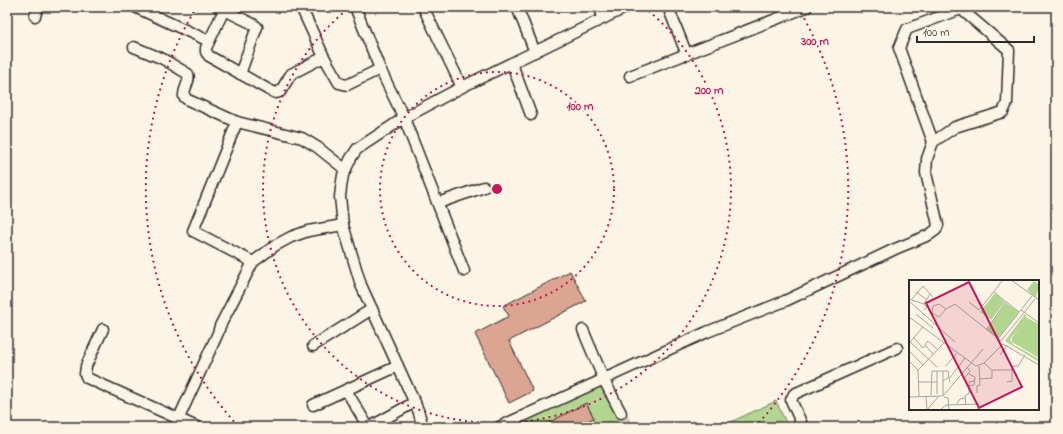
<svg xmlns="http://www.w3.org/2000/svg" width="1063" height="434" font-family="'Indie Flower',sans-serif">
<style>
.green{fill:#b2d590;stroke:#6e805e}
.building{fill:#dba591;stroke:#2b2b2b}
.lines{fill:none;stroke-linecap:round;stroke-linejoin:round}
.minor-tunnel{stroke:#d2cdc0;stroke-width:10;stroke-dasharray:10 5;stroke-linecap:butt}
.minor-casing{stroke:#2b2b2b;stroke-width:13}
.minor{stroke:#fcf5e5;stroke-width:10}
.ring{fill:none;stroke:#c2185b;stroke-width:2;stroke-dasharray:2 4}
.inset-road{fill:none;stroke:#a8a49b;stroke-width:1}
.view{fill:#c2185b;fill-opacity:0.15;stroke:#c2185b;stroke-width:2}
.inset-edge{fill:none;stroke:#2b2b2b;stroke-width:2}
.centre{fill:#c2185b;stroke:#fcf5e5;stroke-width:2}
.ring-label{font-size:12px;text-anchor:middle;font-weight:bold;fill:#c2185b;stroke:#fcf5e5;stroke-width:4;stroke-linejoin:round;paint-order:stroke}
</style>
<rect width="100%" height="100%" fill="#fcf5e5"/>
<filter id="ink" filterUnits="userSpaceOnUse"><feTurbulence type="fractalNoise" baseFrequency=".025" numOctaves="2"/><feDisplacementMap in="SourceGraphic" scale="8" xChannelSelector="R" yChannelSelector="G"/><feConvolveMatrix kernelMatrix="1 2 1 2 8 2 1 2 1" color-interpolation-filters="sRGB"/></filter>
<g filter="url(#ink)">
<g class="green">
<path d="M609 378 632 427H507Z"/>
<path d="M776 401 788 427H720Z"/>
</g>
<g class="building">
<path d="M570 271 586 301 509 341 533 391 509 403 475 334 509 316 503 306Z"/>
<path d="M586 403 594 418 575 427H550L548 423Z"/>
</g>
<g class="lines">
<path class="minor-tunnel" d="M621 413 628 427"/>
<defs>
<g id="minor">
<path d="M135 7 209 41"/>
<path d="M218 7 253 24 257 27 240 74"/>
<path d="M301 7 324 57 339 83 347 85 380 69"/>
<path d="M355 7 380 69 404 118 464 271"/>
<path d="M423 7 462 87"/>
<path d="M517 7 535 52"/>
<path d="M599 7 604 18"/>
<path d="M668 7 687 55"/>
<path d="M224 10 206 48V52L209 56 269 90 276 93 280 92 291 74 324 57"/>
<path d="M35 16 38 7"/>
<path d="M134 47 163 59 188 74C191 81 183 88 184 97L188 100 237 122 302 138 317 147 346 170"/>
<path d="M512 64 531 115"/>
<path d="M630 76 807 7"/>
<path d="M237 122 193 231 253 262"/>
<path d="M438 203 484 187"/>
<path d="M103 329 86 366 85 374 87 378 197 427"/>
<path d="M583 330 604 380 621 413"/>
<path d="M313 346 372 309"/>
<path d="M346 390 368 427"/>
<path d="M313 405 398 366"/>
<path d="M178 420 218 333 220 326 253 262 276 245 291 237 308 231 343 225"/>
<path d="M370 427 415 402"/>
<path d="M423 427 418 410 361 285 343 225 340 197 341 188 343 175 351 158 357 149 404 118 462 87 627 7"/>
<path d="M499 427 707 332 785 301 895 249 929 235 936 230 938 225 926 173 927 159 933 142 955 127 1003 112 1007 103 1009 50 961 9 907 29 899 48 933 142"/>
<path d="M803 427 791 400 794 394 897 348"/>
</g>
</defs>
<use href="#minor" class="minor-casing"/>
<use href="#minor" class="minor"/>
</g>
</g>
<g class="ring">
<circle cx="497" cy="189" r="117"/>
<path d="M644 7A234 234 0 1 1 350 7"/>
<path d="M238 426A351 351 0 0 1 196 8M798 8A351 351 0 0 1 756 426"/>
</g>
<g transform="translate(909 280)">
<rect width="130" height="130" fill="#fcf5e5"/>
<path d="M125 1 130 5 127 18 118 10ZM86 13 96 22 82 40 71 32ZM97 23 110 32 89 59 77 49ZM116 34 118 38 130 44V78L103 62V57L111 50 103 56 101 60 105 65 130 79V82L96 61Z" fill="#b2d590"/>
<path class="inset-road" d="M102 0 130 20M7 12 17 19M85 12 110 32M0 19 15 24 18 27 15 30M3 19 14 6 21 14M0 21 46 62M60 22 70 30 94 0M15 24 21 14 24 17M37 29 30 37 23 33 24 26 30 24 37 29 46 24 92 61 126 19M112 30 130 43M7 34 24 48M0 37 67 86 75 83 94 64 130 85M82 43 97 22M14 47 1 62 28 87M4 57 14 68 16 66M89 59 123 16M0 71 14 85M24 74 16 65 19 61 28 69M91 75 98 65M0 81 9 90M75 83 83 90H103M37 86 48 73M28 91V114M34 91H39L40 97 34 101M60 94 66 97 65 105 60 106M55 99 61 91 58 87M70 99 83 98V90M10 102H28M41 102 40 99 56 78M98 102 103 101V86H109L116 75M68 113V106L71 105 70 86M22 115 23 91H34V115M34 116 74 69M0 117 34 116M10 117 9 90 35 63M17 117 18 129M35 117 39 118 40 130M47 125 51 119 56 118M57 125 56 116 60 113V102L66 101M18 130 29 117M31 130 37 125 70 124"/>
<path class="view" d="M60 2 113 107 70 128 17 23Z"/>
<rect width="130" height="130" class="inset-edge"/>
</g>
<circle cx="497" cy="189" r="6" class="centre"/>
<g class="ring-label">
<text x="815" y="45">300 m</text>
<text x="709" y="94">200 m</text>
<text x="580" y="110">100 m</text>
</g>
<rect width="1063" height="434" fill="none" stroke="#fcf5e5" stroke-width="24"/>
<rect x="12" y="12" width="1039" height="410" fill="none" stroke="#2b2b2b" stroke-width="1.5" filter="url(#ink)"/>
<path d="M917 36v6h117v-6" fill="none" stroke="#2b2b2b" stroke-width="2"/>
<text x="923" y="36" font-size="12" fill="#2b2b2b" stroke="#fcf5e5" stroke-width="3" paint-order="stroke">100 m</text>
</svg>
